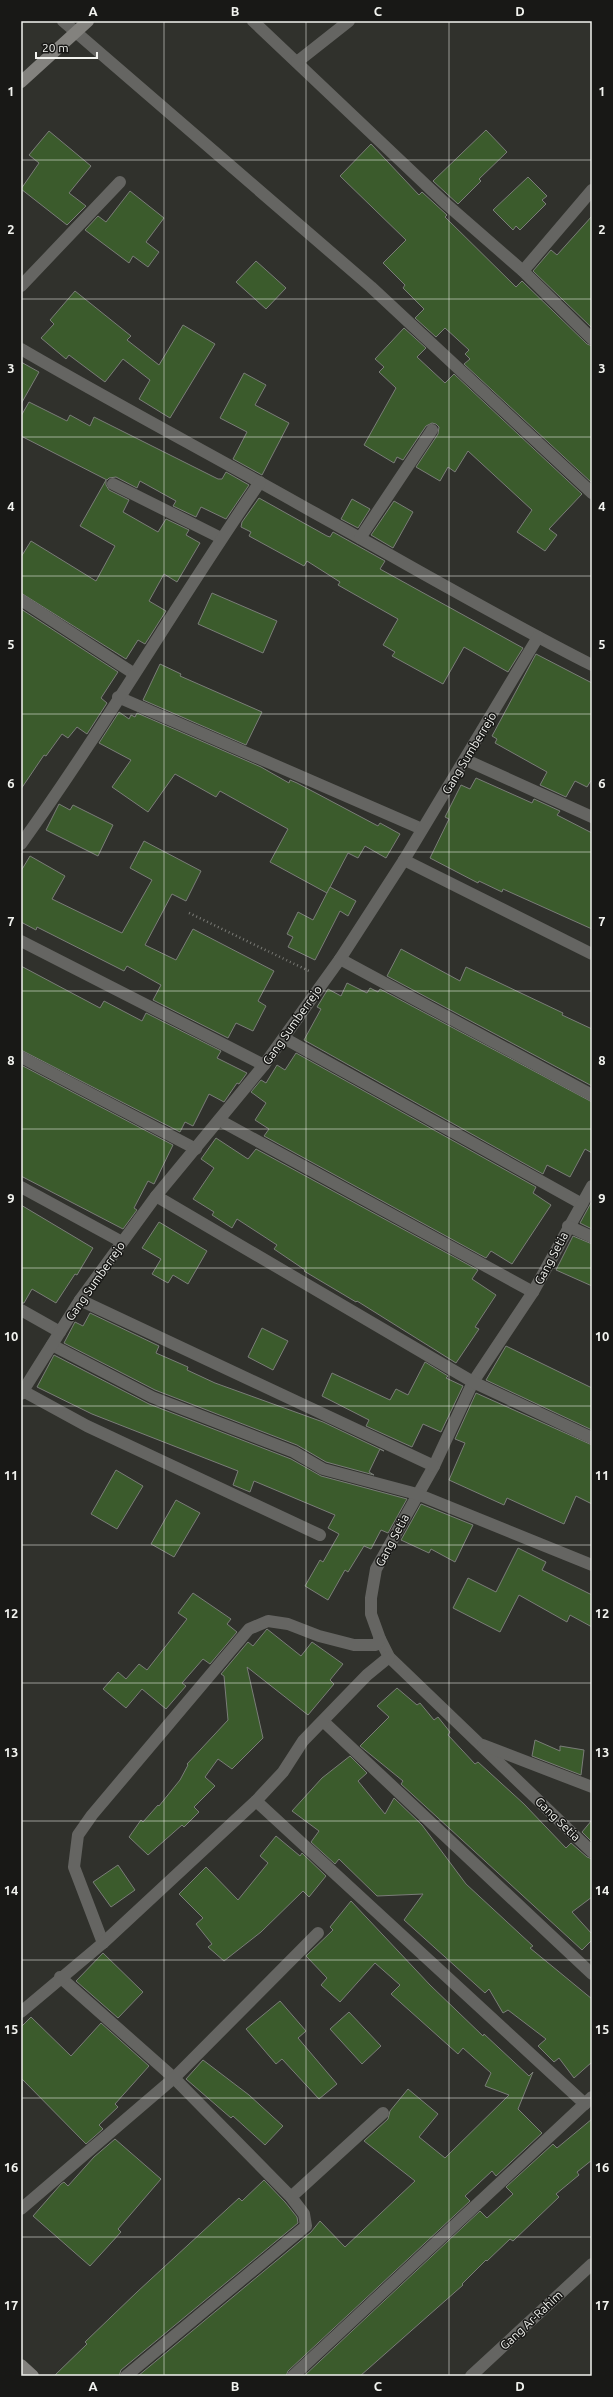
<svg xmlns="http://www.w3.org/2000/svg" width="613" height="2397" font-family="Ubuntu,sans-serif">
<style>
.building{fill:#3b5b2c;stroke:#7a7d78}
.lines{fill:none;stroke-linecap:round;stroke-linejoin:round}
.path{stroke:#7a7b76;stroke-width:2.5;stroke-dasharray:1 3;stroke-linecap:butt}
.street{stroke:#656562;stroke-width:12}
.secondary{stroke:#83827e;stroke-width:12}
.grid{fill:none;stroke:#f2f3ef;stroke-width:1;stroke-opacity:0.55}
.labels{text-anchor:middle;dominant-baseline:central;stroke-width:3;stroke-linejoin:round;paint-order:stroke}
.street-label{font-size:12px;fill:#f2f3ef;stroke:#181816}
.neatline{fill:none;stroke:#f2f3ef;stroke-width:1.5}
.grid-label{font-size:13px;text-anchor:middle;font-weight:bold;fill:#f2f3ef}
</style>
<rect width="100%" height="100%" fill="#30312c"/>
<g class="building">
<path d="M486 130 507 152 479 179 481 181 458 204 433 181Z"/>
<path d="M49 131 91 166 69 193 86 206 67 225 21 189 39 163 29 155Z"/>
<path d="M371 144 419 195 422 192 447 215 445 217 516 287 522 281 587 344 592 346V483L464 364 470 359 465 354 469 350 445 328 436 337 415 318 424 309 403 288 405 285 383 263 406 240 340 176Z"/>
<path d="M528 177 547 196 542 200 546 204 520 230 516 226 513 230 493 210Z"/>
<path d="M130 191 164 218 146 242 159 252 148 267 133 256 129 263 85 230 98 216 106 222Z"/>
<path d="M592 216V328L533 271 551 250 557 255Z"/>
<path d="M256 261 286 288 266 309 236 282Z"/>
<path d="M75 291 131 336 127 340 159 365 183 325 215 344 170 418 139 399 150 380 123 359 105 382 69 355 66 359 41 338 54 324 50 320Z"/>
<path d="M404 328 426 348 417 357 445 383 454 374 582 494 549 529 557 535 545 551 517 532 532 510 468 451 455 472 448 467 440 481 416 467 438 434 439 427 436 424 432 423 426 426 403 460 397 457 394 463 364 445 396 388 379 372 384 367 375 359Z"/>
<path d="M21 362 39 372 21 404Z"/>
<path d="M244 373 266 385 255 405 289 423 262 475 233 459 247 432 220 418Z"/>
<path d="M29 402 67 421 70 415 90 426 94 417 218 479H222L226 472 249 485 226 519 201 507 196 517 173 506 176 501 140 481 137 488 116 477 109 478 107 480 21 436V416Z"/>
<path d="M106 480V485L109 490 129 500 123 512 158 532 166 519 189 530 186 535 200 543 177 582 164 574 149 601 166 611 145 644 138 640 126 659 21 593V557L31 541 96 581 115 546 80 526Z"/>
<path d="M259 498 327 536 330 537 333 532 385 561 380 569 523 648 508 672 464 647 443 684 392 656 395 652 383 645 398 619 338 585 340 582 307 561 304 566 249 536 251 532 241 527 242 522Z"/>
<path d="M352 499 370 509 358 528 341 519Z"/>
<path d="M394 501 413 512 393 548 371 535Z"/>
<path d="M212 593 277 621 263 653 198 624Z"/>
<path d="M21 609 118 672 101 698 107 703 87 734 77 727 68 738 62 734 46 756 44 755 21 789Z"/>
<path d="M536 654 592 683V779L587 787 575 781 566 797 540 785 547 772 495 743 497 739 492 736Z"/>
<path d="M160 664 181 674 180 676 262 712 246 745 143 700Z"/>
<path d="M119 712 129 719 131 715 135 717 137 713 261 767 289 783 290 780 297 783 378 826 380 823 400 834 386 858 365 846 358 858 348 853 327 893 270 862 288 829 220 791 216 797 175 774 148 812 112 787 131 760 99 743Z"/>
<path d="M476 778 532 803 534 799 560 811 557 815 592 833V929L503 889 502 892 479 881 478 883 430 858 449 819 445 817 461 785 470 789Z"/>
<path d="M59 804 70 810 73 805 113 825 98 856 46 830Z"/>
<path d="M144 841 201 871 186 901 172 894 145 945 176 960 193 929 274 971 258 1001 266 1006 253 1031 236 1023 228 1038 153 1000 161 985 127 966 124 971 37 927 36 930 21 922V871L30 856 65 876 52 899 122 933 152 880 130 868Z"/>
<path d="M330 887 356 901 348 916 340 911 315 960 288 947 293 937 287 934 298 912 313 920Z"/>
<path d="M401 949 460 981 466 967 563 1013 562 1015 592 1029V1086L387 976Z"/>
<path d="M21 966 100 1008 104 1001 142 1021 146 1013 221 1051 217 1058 247 1073 239 1084 237 1083 224 1102 209 1094 193 1126 185 1122 180 1132 21 1050Z"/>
<path d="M347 983 367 993 370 988 378 992 380 989 592 1102V1153L585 1149 570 1177 547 1165 543 1174 304 1040 321 1009 317 1007 328 989 341 996Z"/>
<path d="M296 1053 536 1187 533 1193 551 1205 512 1264 491 1251 486 1258 264 1136 269 1129 255 1120 266 1103 251 1092 261 1080 266 1083 277 1065 285 1070Z"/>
<path d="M21 1065 173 1145 154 1184 148 1181 134 1208 137 1210 123 1229 21 1176Z"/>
<path d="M216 1138 248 1159 256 1149 478 1270 472 1279 496 1295 475 1327 479 1329 456 1363 357 1301 356 1302 304 1271 305 1270 274 1249 277 1245 237 1219 232 1228 212 1215 214 1212 193 1199 214 1168 201 1159Z"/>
<path d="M592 1201V1229L580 1223Z"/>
<path d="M21 1205 93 1248 77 1275 75 1274 56 1303 32 1289 24 1303H21Z"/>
<path d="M159 1222 207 1251 188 1284 173 1275 168 1283 152 1274 161 1259 142 1248Z"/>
<path d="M573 1236 592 1244V1286L556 1270Z"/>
<path d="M90 1313 159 1346 156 1353 188 1367 187 1370 215 1383 323 1422 384 1451 380 1449 369 1472 374 1475 326 1462 297 1445 155 1390 64 1343 75 1322 83 1326Z"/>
<path d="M262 1328 288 1341 273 1370 248 1357Z"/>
<path d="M506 1346 592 1388V1430L486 1380Z"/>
<path d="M54 1355 149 1404 291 1459 321 1476 407 1499 388 1533 381 1530 371 1549 364 1546 348 1572 345 1570 328 1600 305 1586 320 1560 323 1562 339 1534 328 1528 335 1515 254 1481 250 1492 233 1485 238 1471 92 1414 37 1387Z"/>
<path d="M425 1362 448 1376 446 1378 463 1386 441 1432 423 1424 412 1447 366 1426 369 1420 322 1396 332 1373 390 1400 396 1389 408 1395Z"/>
<path d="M476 1393 592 1445V1504L576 1496 564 1524 507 1498 504 1505 449 1480 465 1443 455 1439Z"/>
<path d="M116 1470 143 1486 117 1529 91 1514Z"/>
<path d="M176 1500 200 1513 174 1557 151 1544Z"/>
<path d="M421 1504 473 1525 455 1562 431 1549 429 1553 401 1540Z"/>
<path d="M518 1548 546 1562 542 1570 592 1595V1627L570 1615 567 1622 519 1595 500 1632 453 1608 468 1578 496 1592Z"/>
<path d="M193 1593 231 1619 227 1624 237 1632 210 1664 203 1659 182 1683 186 1686 166 1709 142 1689 126 1708 103 1689 118 1672 126 1679 139 1664 147 1670 187 1619 178 1613Z"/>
<path d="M267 1629 301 1656 312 1642 343 1664 330 1680 334 1684 308 1715 247 1667 263 1738 232 1769 218 1759 205 1777 215 1786 194 1807 199 1812 184 1827 182 1825 148 1855 129 1837 141 1820 143 1822 158 1805 159 1806 180 1780 188 1765 187 1764 228 1720 224 1676 221 1674 248 1642 253 1646Z"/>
<path d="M397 1688 417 1705 420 1703 434 1720 438 1717 450 1732 448 1735 475 1764 478 1762 524 1804 566 1848 571 1843 587 1857 592 1859V1897L572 1912 592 1934V1940L582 1950 401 1784 403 1781 360 1746 389 1717 377 1706Z"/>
<path d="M535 1740 560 1751V1746L584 1750 581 1775 532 1756Z"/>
<path d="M350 1756 367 1773 358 1781 385 1814 394 1798 422 1825 466 1884 533 1946 530 1948 592 1999V2062L574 2078 559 2058 554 2062 538 2046 546 2039 508 2010 503 2013 489 1989 485 1993 404 1920 423 1894 377 1896 339 1859 335 1864 311 1842 319 1831 292 1811 322 1778Z"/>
<path d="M592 1820V1842L582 1832Z"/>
<path d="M276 1836 300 1856 302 1853 326 1876 309 1897 303 1891 261 1932 224 1961 208 1947 212 1944 196 1924 203 1918 179 1894 206 1867 238 1900 268 1863 260 1856Z"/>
<path d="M118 1865 135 1890 111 1907 93 1882Z"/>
<path d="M351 1901 430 1985 483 2036 484 2034 529 2076 533 2072 518 2109 542 2133 496 2176 492 2171 465 2196 470 2201 288 2371 286 2376H138L311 2232 320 2221 345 2247 415 2181 364 2141 388 2119 390 2111 408 2089 438 2114 419 2137 445 2158 509 2095 485 2086 491 2073 463 2048 458 2054 391 1994 400 1985 375 1963 340 2002 321 1985 327 1978 306 1956 333 1930 330 1927Z"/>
<path d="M103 1953 143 1992 118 2018 76 1981Z"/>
<path d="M280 2001 306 2031 298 2038 337 2084 319 2099 282 2059 276 2064 246 2029Z"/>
<path d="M349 2012 381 2046 362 2064 330 2029Z"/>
<path d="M31 2017 71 2056 101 2023 149 2066 115 2104 118 2107 99 2125 103 2129 86 2144 21 2078V2027Z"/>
<path d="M203 2060 249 2095 283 2126 265 2145 233 2116 231 2118 186 2079Z"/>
<path d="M592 2119V2160L577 2172 579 2175 556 2194 559 2197 513 2241 510 2239 487 2261 486 2260 462 2284 463 2285 360 2376H304L480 2211 487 2218 513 2194 506 2187 553 2144 557 2148Z"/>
<path d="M115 2139 161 2179 118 2229 121 2232 90 2266 33 2216 61 2184 64 2182 68 2186 94 2157Z"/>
<path d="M264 2180 285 2202 297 2217 298 2223 121 2370 119 2376H54L87 2344 85 2342 137 2292 239 2198 242 2201Z"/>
</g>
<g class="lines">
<path class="path" d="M189 913 311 972"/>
<g class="street">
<path d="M63 21 371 287 592 493"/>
<path d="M253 21 445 203 523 271 592 339"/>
<path d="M297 62 349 21"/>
<path d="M523 271 592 190"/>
<path d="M21 286 120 182"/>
<path d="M21 349C117 405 216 457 313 512 406 563 497 617 592 665"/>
<path d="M113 484 221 538"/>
<path d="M360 538 432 430"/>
<path d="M21 600 133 673"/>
<path d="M118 697 422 829"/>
<path d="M466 760 592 817"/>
<path d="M21 844C105 727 178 601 260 482"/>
<path d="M404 860 592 954"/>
<path d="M21 941 264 1065"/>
<path d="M340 959 592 1095"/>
<path d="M284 1038 582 1204"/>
<path d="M21 1057 196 1149"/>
<path d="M219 1120 533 1292"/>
<path d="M592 1186 533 1292 473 1382 434 1466 376 1569 371 1598V1614L380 1639 389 1657 592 1852"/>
<path d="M21 1187 122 1242"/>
<path d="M156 1196 473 1382 592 1438"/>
<path d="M568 1226 592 1237"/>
<path d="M80 1300 434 1466"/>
<path d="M21 1310 60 1332"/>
<path d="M52 1345 152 1397 294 1452 323 1469 417 1494 592 1565"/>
<path d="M23 1391 87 1426 320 1535"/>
<path d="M21 1394 80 1300 156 1196 264 1065 340 959 404 860 538 637"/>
<path d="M324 1722 592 1974"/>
<path d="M483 1745 592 1787"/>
<path d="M256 1801 585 2104"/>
<path d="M103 1943 74 1867 78 1835 92 1815 249 1629 268 1621 288 1624 319 1636 354 1645H376L380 1639"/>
<path d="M60 1977 174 2078 291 2197 304 2214 306 2226 126 2376"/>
<path d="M21 2012 103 1943 256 1801 283 1772 303 1741 367 1675 389 1657"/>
<path d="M291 2197 383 2113"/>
<path d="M21 2209 174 2078 318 1933"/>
<path d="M293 2376 592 2097"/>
<path d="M471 2376 592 2264"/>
</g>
<g class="secondary">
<path d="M21 82 88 21"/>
<path d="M21 2365 33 2376"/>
</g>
</g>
<path class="grid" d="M164 21V2376M306 21V2376M449 21V2376M21 160H592M21 299H592M21 437H592M21 576H592M21 714H592M21 852H592M21 991H592M21 1129H592M21 1268H592M21 1406H592M21 1545H592M21 1683H592M21 1821H592M21 1960H592M21 2098H592M21 2237H592"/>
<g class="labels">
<g class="street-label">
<text transform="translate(469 753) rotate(-59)">Gang Sumberrejo</text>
<text transform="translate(292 1025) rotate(-55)">Gang Sumberrejo</text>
<text transform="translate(551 1258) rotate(-62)">Gang Setia</text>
<text transform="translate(95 1281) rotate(-55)">Gang Sumberrejo</text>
<text transform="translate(392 1540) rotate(-62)">Gang Setia</text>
<text transform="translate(558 1819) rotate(44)">Gang Setia</text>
<text transform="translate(531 2320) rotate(-43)">Gang Ar-Rahim</text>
</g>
</g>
<rect width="613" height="2397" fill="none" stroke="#181816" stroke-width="44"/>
<path d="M36 52v6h61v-6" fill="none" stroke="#f2f3ef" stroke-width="2"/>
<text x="42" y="52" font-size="12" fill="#f2f3ef" stroke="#181816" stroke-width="3" paint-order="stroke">20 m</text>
<rect x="22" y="22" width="569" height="2353" class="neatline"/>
<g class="grid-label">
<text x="93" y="16">A</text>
<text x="235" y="16">B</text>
<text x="378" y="16">C</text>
<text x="520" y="16">D</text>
<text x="11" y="96">1</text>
<text x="602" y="96">1</text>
<text x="11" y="234">2</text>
<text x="602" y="234">2</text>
<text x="11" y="373">3</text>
<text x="602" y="373">3</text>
<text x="11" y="511">4</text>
<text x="602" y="511">4</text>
<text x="11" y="649">5</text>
<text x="602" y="649">5</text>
<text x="11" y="788">6</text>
<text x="602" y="788">6</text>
<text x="11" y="926">7</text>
<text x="602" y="926">7</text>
<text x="11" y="1065">8</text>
<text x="602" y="1065">8</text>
<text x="11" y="1203">9</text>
<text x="602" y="1203">9</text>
<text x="11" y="1341">10</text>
<text x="602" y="1341">10</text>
<text x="11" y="1480">11</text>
<text x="602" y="1480">11</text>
<text x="11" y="1618">12</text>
<text x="602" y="1618">12</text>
<text x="11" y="1757">13</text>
<text x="602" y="1757">13</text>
<text x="11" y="1895">14</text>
<text x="602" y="1895">14</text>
<text x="11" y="2034">15</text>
<text x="602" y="2034">15</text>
<text x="11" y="2172">16</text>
<text x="602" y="2172">16</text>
<text x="11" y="2310">17</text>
<text x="602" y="2310">17</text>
<text x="93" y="2391">A</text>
<text x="235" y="2391">B</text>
<text x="378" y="2391">C</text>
<text x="520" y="2391">D</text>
</g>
</svg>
